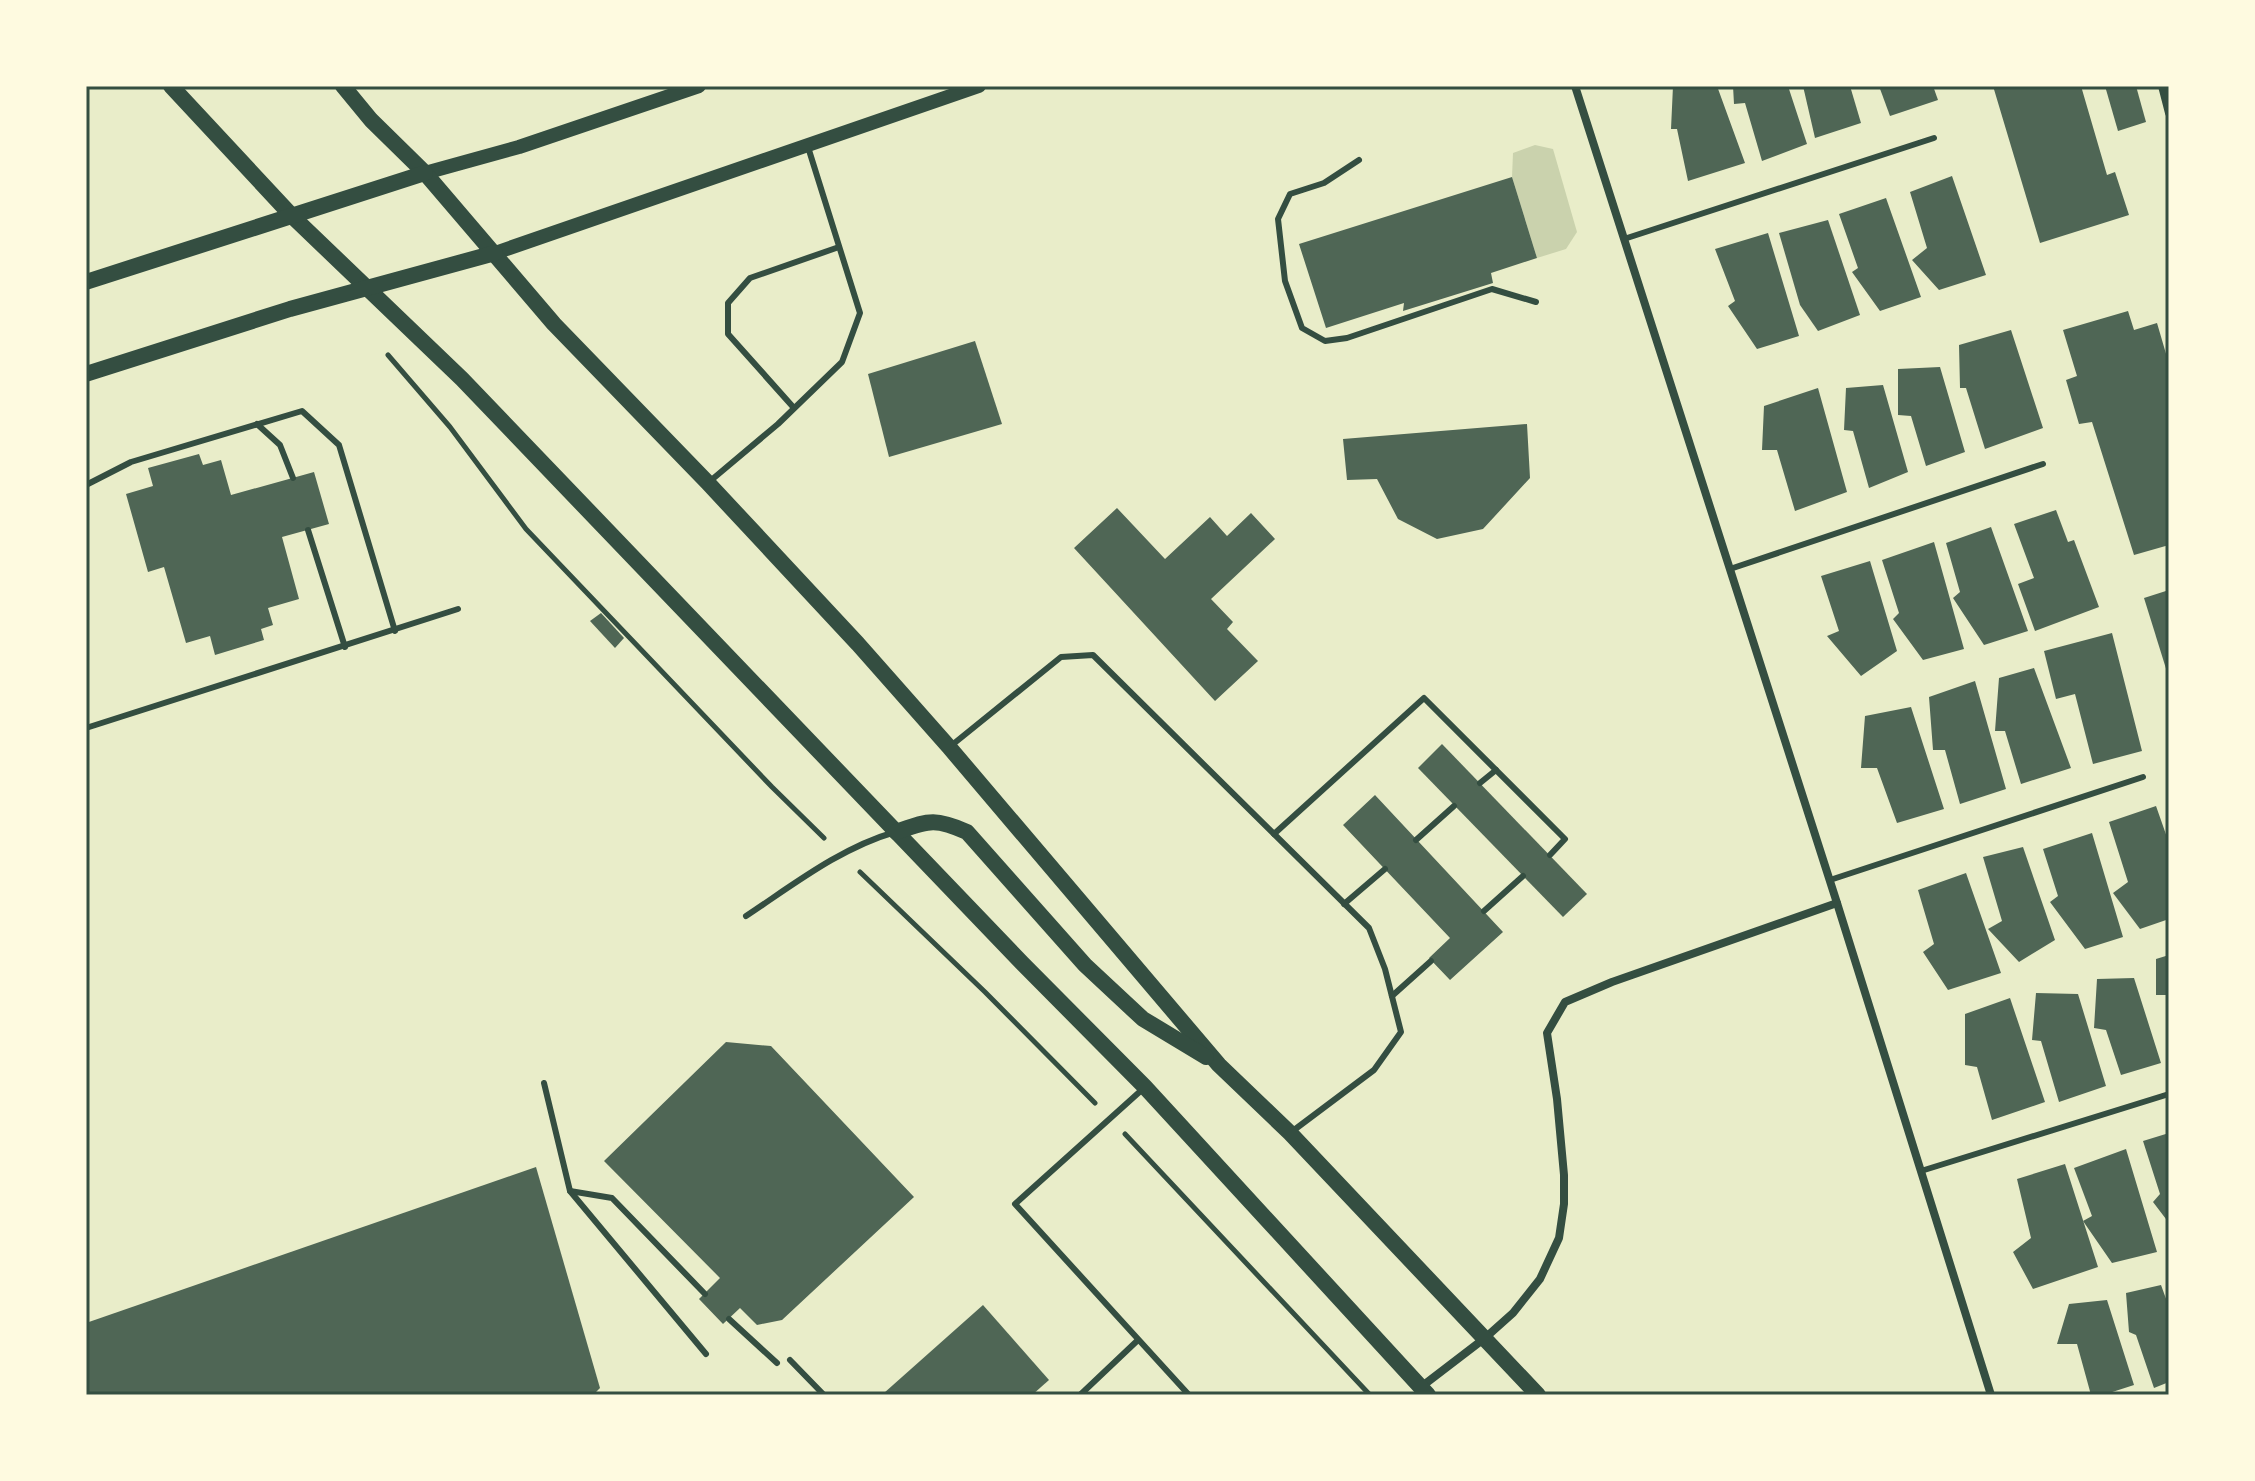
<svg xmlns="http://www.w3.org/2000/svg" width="2255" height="1481" font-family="Jost,sans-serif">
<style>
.green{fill:#cad2ad}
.building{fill:#4f6655}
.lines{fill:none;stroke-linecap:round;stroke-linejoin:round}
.path{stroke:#344e41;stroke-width:5}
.service{stroke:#344e41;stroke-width:6}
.minor{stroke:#344e41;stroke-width:8}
.tertiary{stroke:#344e41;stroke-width:14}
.secondary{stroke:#344e41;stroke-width:16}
.neatline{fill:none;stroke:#344e41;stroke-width:3}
</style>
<rect width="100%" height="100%" fill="#e9edc9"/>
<path class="green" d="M1535 145 1553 149 1577 232 1566 249 1537 258 1512 177 1513 153Z"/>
<g class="building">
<path d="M1673 86H1717L1745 163 1688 181 1677 129H1671Z"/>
<path d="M1733 86H1788L1807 144 1762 161 1745 103 1734 104Z"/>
<path d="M1803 86H1850L1861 123 1815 138Z"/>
<path d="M1879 86H1933L1938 100 1890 116Z"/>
<path d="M1993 86H2081L2107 175 2115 172 2129 215 2040 243Z"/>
<path d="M2105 86H2136L2146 122 2118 131Z"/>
<path d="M1952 176 1986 275 1939 290 1912 260 1927 248 1910 192Z"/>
<path d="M1512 177 1537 258 1491 273 1493 283 1403 311 1404 303 1326 328 1299 244Z"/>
<path d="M1886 198 1921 297 1880 311 1852 272 1858 268 1839 214Z"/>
<path d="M1828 220 1860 315 1818 331 1800 305 1779 233Z"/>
<path d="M1768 233 1799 336 1757 349 1728 306 1735 301 1715 249Z"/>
<path d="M2128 311 2134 330 2157 323 2169 364V545L2134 555 2092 422 2079 424 2066 380 2077 376 2063 330Z"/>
<path d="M2011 330 2043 428 1985 449 1966 388H1960L1959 345Z"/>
<path d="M975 341 1002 424 889 457 868 374Z"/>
<path d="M1940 367 1965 452 1926 466 1911 416 1898 415V369Z"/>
<path d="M1883 385 1908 472 1869 488 1853 431 1844 430 1846 388Z"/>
<path d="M1818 388 1847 492 1795 511 1777 450H1762L1764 406Z"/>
<path d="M1527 424 1530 478 1483 529 1437 539 1398 519 1377 479 1347 480 1343 439Z"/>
<path d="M199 454 203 465 221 460 231 495 314 472 329 524 282 537 299 599 268 608 273 625 261 629 264 640 215 655 210 636 186 643 164 567 148 572 126 494 153 486 148 468Z"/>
<path d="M1117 508 1165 559 1210 517 1227 536 1251 513 1275 539 1211 599 1233 622 1227 629 1258 661 1215 701 1074 548Z"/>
<path d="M2056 510 2068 542 2074 540 2099 607 2035 631 2018 584 2034 578 2014 524Z"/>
<path d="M1991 527 2028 631 1984 645 1953 598 1960 592 1946 543Z"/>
<path d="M1934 542 1964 649 1923 660 1893 619 1899 613 1882 560Z"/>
<path d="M1870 561 1897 651 1861 676 1827 636 1839 631 1821 576Z"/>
<path d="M2169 590V675H2168L2144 598Z"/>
<path d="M601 613 624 638 615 648 590 621Z"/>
<path d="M2112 633 2142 751 2093 764 2075 694 2056 699 2044 651Z"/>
<path d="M2034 668 2071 768 2021 784 2005 731H1995L1999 678Z"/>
<path d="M1975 681 2006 789 1960 804 1945 750H1933L1929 697Z"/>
<path d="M1911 707 1944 809 1897 823 1877 768H1861L1865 716Z"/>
<path d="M1442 744 1587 894 1563 917 1418 768Z"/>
<path d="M1375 795 1503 932 1450 980 1429 958 1450 938 1343 825Z"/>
<path d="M2156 806 2169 843V919L2140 929 2113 893 2128 882 2109 822Z"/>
<path d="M2092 833 2123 937 2085 949 2050 902 2058 896 2043 849Z"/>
<path d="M2023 847 2055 940 2019 962 1988 929 2002 921 1983 857Z"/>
<path d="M1966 873 2001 973 1948 990 1923 952 1934 944 1918 890Z"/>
<path d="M2169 955V995H2156V959Z"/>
<path d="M2134 978 2161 1063 2121 1075 2106 1030 2094 1028 2097 979Z"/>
<path d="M2036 993 2078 994 2106 1086 2059 1102 2041 1041 2032 1040Z"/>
<path d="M2010 998 2045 1102 1992 1120 1977 1067 1965 1065V1014Z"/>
<path d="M726 1042 771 1046 914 1197 782 1320 757 1325 740 1308 723 1324 699 1299 720 1278 604 1161Z"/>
<path d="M2169 1133V1223L2153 1202 2160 1194 2143 1141Z"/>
<path d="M2126 1149 2157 1252 2112 1263 2083 1221 2092 1216 2074 1168Z"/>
<path d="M2065 1164 2098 1267 2033 1289 2013 1252 2031 1238 2017 1179Z"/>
<path d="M536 1167 600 1388 593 1395H86V1323Z"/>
<path d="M2161 1285 2169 1307V1382L2154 1388 2136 1335 2129 1332 2126 1293Z"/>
<path d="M2107 1300 2134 1385 2103 1395H2091L2077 1344H2057L2069 1304Z"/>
<path d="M983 1305 1049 1380 1032 1395H886L884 1393Z"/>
</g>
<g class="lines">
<g class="path">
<path d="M388 355 450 427 526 529 772 787 824 838"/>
<path d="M860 872 985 992 1095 1103"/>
<path d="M1125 1134 1370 1395"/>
</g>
<g class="service">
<path d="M1359 160 1324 183 1290 194 1278 219 1285 281 1302 328 1325 341 1347 338 1492 289 1536 302"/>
<path d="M1624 239 1934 138"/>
<path d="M794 408 728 334V303L750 278 839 247"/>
<path d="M257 424 280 445 293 478"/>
<path d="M709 482 778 424 842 362 860 313 808 147"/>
<path d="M86 485 131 462 302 411 339 445 395 631"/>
<path d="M308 530 345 647"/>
<path d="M1730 569 2043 464"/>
<path d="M86 728 458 609"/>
<path d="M952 745 1061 657 1093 655 1369 928 1385 969 1401 1032 1374 1070 1290 1133"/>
<path d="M1480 783 1496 770"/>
<path d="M1274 834 1424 698 1565 839 1550 855"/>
<path d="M1416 840 1454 806"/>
<path d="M1830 880 2143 777"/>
<path d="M1344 904 1385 869"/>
<path d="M1484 911 1523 876"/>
<path d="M746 916C793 885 840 848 895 832"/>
<path d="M1392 996 1431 961"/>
<path d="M544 1083 570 1191 706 1354"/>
<path d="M1145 1087 1015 1204 1189 1395"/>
<path d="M1921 1171 2169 1094"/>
<path d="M570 1191 612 1198 705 1294"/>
<path d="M729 1319 777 1363"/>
<path d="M790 1360 824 1395"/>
<path d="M1080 1395 1138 1340"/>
</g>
<g class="minor">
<path d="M1575 86 1837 903 1991 1395"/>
<path d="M2162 86 2169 113"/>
<path d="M1421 1387 1485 1338 1513 1313 1540 1279 1559 1238 1564 1204V1175L1557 1099 1547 1033 1565 1002 1612 982 1837 903"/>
</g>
<g class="tertiary">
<path d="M425 173 519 147 699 86"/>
<path d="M495 253 979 86"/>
</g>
<g class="secondary">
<path d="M171 86 292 216 462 379 1022 963 1145 1087 1428 1395"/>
<path d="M343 86 371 120 425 173 554 324 708 483 858 644 949 747 1219 1065 1290 1133 1538 1395"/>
<path d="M86 282 425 173"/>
<path d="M86 374 290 309 495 253"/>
<path d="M896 832C928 821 934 817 967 832L1085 965 1143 1019 1206 1057"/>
</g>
</g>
<rect width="2255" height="1481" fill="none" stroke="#fefae0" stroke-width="176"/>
<rect x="88" y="88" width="2079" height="1305" class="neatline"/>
</svg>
